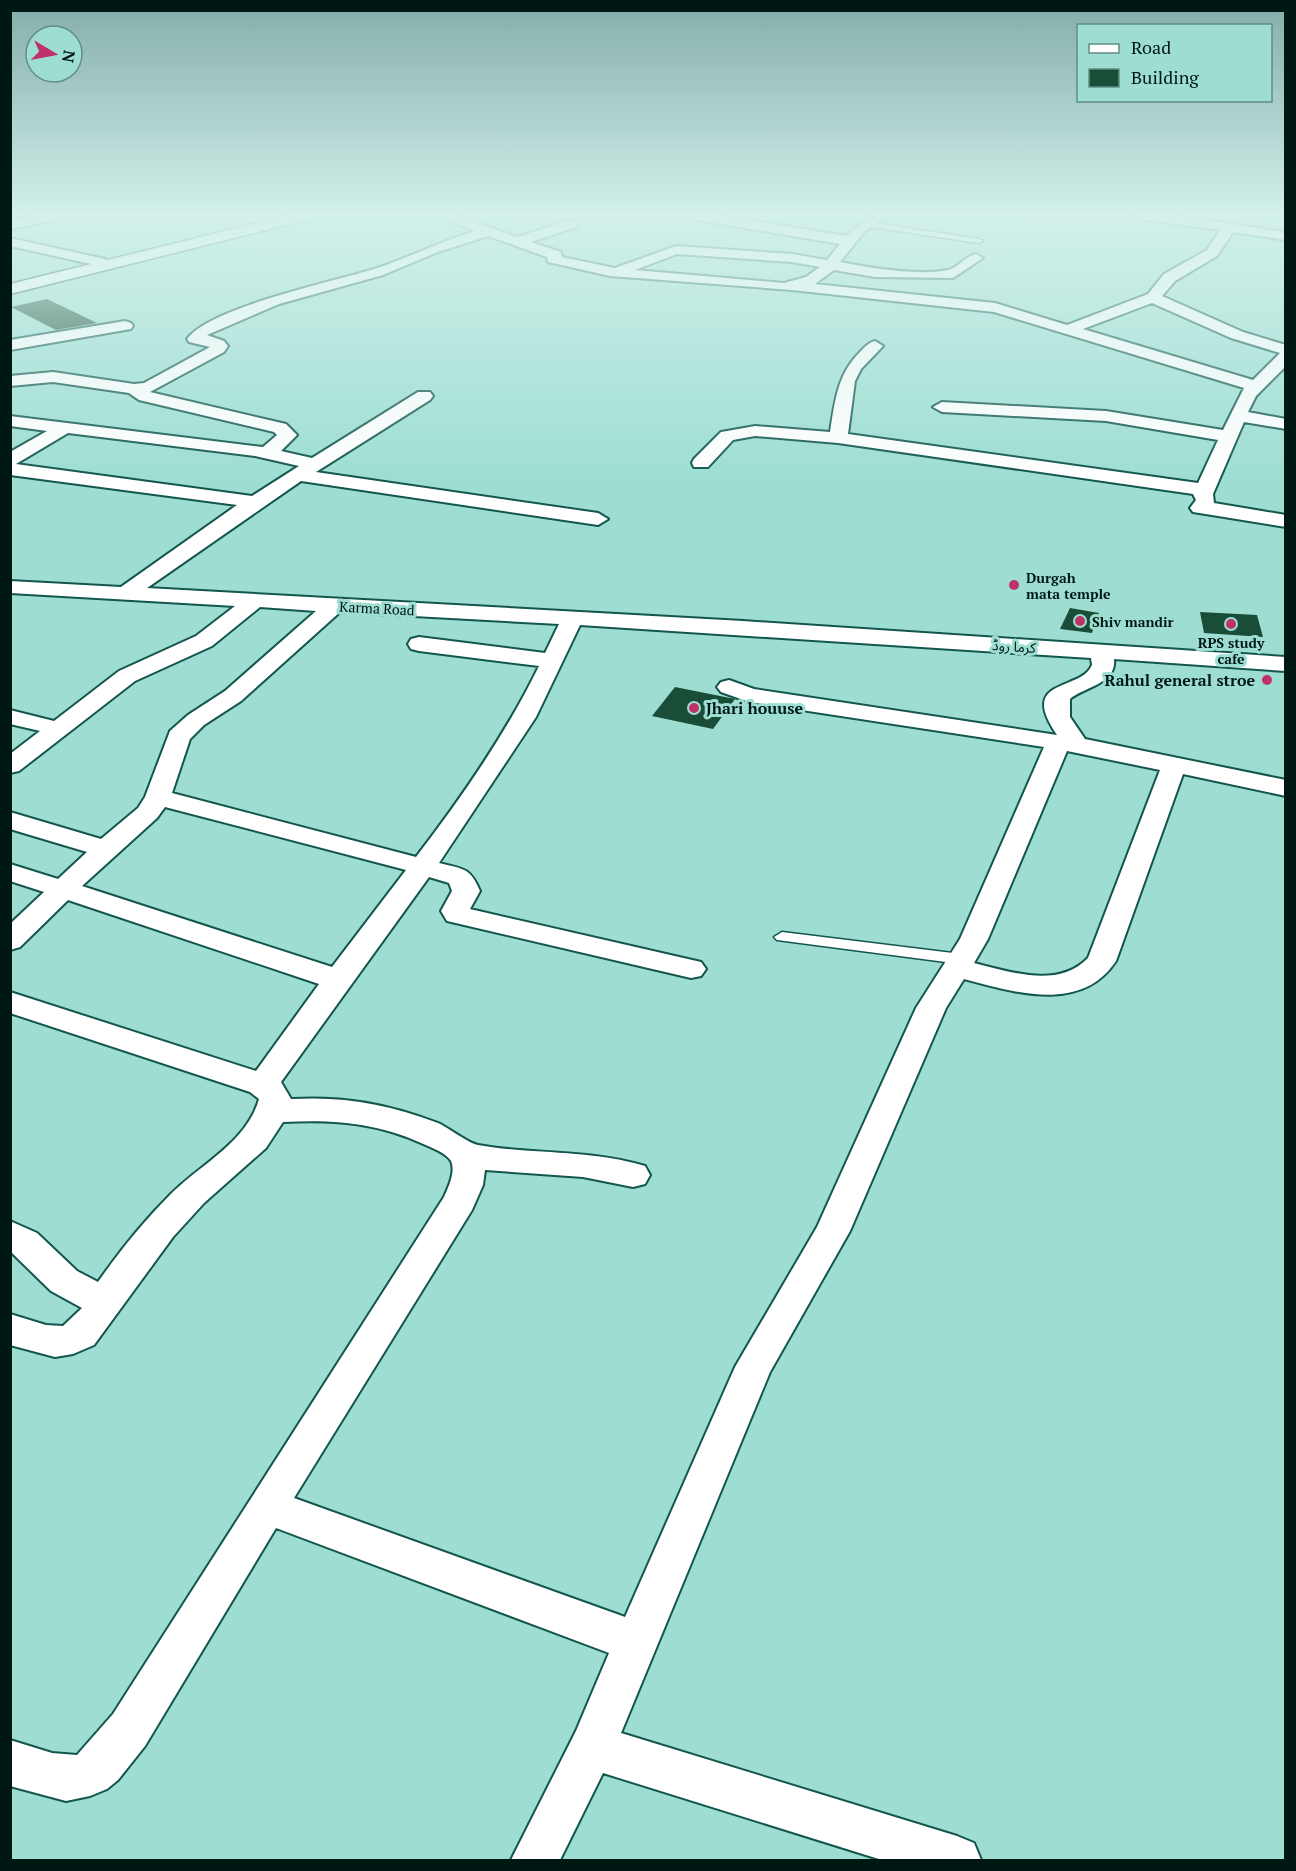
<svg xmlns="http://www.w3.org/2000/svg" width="1296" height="1871" font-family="'PT Serif','Noto Sans Arabic',serif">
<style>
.building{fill:#1a4d37}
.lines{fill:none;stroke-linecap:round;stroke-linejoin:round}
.service-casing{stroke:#13564e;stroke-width:3}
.minor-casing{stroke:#13564e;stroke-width:4}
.secondary-casing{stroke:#13564e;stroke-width:3}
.service{fill:#fff;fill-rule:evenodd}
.minor{fill:#fff;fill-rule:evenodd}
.secondary{fill:#fff;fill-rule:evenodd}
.poi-dot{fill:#be3268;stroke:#9eded2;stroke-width:2}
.labels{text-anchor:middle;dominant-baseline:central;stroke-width:6;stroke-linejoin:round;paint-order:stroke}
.far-poi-label{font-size:14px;font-weight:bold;fill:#001814;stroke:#9eded2;text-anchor:start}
.far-street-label{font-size:14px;fill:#001814;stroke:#9eded2}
.poi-label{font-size:16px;font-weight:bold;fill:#001814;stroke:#9eded2;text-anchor:end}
</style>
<rect width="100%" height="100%" fill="#9eded2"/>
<g class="building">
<path d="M47 299 97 323 56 330 11 307Z"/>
<path d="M1070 608 1099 613 1092 633 1060 629Z"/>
<path d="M1200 612 1257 615 1263 637 1204 633Z"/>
<path d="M675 687 735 699 713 729 652 716Z"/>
</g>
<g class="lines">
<defs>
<g id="service">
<path d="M867 222 979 239 983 241 979 243 864 226Z"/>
<path d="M782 932 961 954 969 959 961 964 777 940 774 937Z"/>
</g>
<g id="minor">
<path d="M39 215H66L64 218 10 229V221Z"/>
<path d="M234 215H255L270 222 263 226Z"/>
<path d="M434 215H454L517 237 567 221H577V227L531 242 561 252 562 257 615 268 676 246 792 254 827 260 840 244 692 219 685 215H717L846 236 871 215H888L864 232 840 262C871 268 917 276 948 270 958 268 965 256 976 254L983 258 953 278 875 277 834 270 815 284 995 303 1067 325 1148 294 1164 274 1207 250 1220 230 1142 219 1135 215H1171L1286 232V240L1233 232 1217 256 1175 281 1162 296 1243 332 1286 345V366L1256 396 1248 412 1286 419V429L1244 422 1213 494 1214 503 1286 515V527L1193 512 1190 508 1196 500 1193 494 838 443 755 436 733 440 708 467H694L692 463 694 459 721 432 727 431 755 426 830 432C835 401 837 375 860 352 865 347 868 343 875 341L883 346 861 369 855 381 848 434 1198 483 1218 440 1106 421 942 412 933 407 942 402 1106 411 1223 430 1244 388 994 312 792 290 610 276 548 262 547 257 488 236 438 252 383 275 279 304 207 335 224 341 228 346 224 352 150 392 286 424 297 435 281 451 312 458 418 392H430L433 396 430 400 316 472 598 513 608 519 598 525 301 481 147 588 743 621 1286 657V671L1114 659C1117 684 1084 687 1070 699V717L1085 739 1286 780V796L1183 774 1116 961C1081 1014 1014 992 964 979L946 1008 850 1231 770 1372 621 1733 957 1836 974 1843 981 1860H882L603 1773 560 1860H511L576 1731 609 1653 276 1528 145 1746 118 1780 107 1789 90 1796 66 1801 10 1786V1740L52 1753 77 1755 113 1714 444 1197C448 1188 456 1172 451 1161 447 1154 435 1149 428 1146 380 1123 335 1119 283 1122L266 1148 204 1203 173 1237 94 1345 73 1354 55 1357 10 1345V1314L46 1325 63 1326 82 1308 51 1291 10 1251V1221L37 1233 77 1271 98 1282C119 1252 143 1222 169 1196 199 1165 247 1143 259 1099L250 1092 10 1013V992L256 1071 319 984 68 900 20 947 10 950V924L44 892 10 881V864L58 879 87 852 10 829V812L101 839 138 808 145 797 170 731 188 715 225 691 316 611 260 607 212 646 135 681 19 771 10 773V754L40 731 10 724V710L54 721 119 671 196 636 235 606 10 593V581L121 587 237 505 10 475V452L47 431 10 426V416L263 447 277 435 274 432 139 400 129 393 53 382 10 386V376L53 372 134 384 144 383 210 347 189 342 187 339C209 308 331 282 371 270 406 259 439 242 475 231ZM677 254 792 262 820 267 806 277 784 283 635 270ZM1152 303 1231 338 1280 353 1253 380 1083 329ZM68 433 255 456 299 466 252 496 16 464ZM340 612 559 624 545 653 419 637 411 639 408 644 411 649 419 651 539 666C506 734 462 797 416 857L172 793 190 739 204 725 241 701ZM580 625 1091 658 1092 665C1081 692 1017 677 1057 735L754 689 729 680 721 682 717 687 721 692 749 702 1044 747 960 939 916 1008 817 1227 735 1367 625 1617 294 1498 472 1210 483 1185 485 1170 583 1177 633 1187 645 1184 650 1175 645 1166C588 1149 534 1155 478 1145 468 1143 449 1128 438 1123 387 1104 345 1096 291 1099L281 1082 429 877 449 883 452 891 441 911 447 921 691 978 701 976 706 969 701 962 470 909 480 891C470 867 463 869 439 863L536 717ZM1067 751 1160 770 1088 958C1058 989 1011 972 974 963L988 939ZM165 807 406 870 332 967 82 886 157 818Z"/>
<path d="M10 238 105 259 107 262 100 266 10 246Z"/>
<path d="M125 321 131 323 133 326 131 329 10 350V340Z"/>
</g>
<path id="secondary" d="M290 215H317L314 218 10 294V284Z"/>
</defs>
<use href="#service" class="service-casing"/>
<use href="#minor" class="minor-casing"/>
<use href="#secondary" class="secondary-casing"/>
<use href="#service" class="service"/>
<use href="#minor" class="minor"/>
<use href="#secondary" class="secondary"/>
</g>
<linearGradient id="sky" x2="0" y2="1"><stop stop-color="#83adaa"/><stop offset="0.45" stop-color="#d3f0eb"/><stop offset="1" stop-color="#d3f0eb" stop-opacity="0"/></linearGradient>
<rect width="1296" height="477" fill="url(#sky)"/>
<g class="poi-dot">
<circle cx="1014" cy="585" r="6"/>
<circle cx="1080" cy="621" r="6"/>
<circle cx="1231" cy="624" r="6"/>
<circle cx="1267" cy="680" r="6"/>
<circle cx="694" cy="708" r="6"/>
</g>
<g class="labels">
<g class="far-poi-label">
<text x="1026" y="577">Durgah<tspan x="1026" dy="16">mata temple</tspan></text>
<text x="1092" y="621">Shiv mandir</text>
<text x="1231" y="642" text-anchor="middle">RPS study<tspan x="1231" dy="16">cafe</tspan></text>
</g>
<g class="far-street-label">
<text transform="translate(377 608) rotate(3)">Karma Road</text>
<text transform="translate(1014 646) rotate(4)">کرما روڈ</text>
</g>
<g class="poi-label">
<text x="1255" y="680">Rahul general stroe</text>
<text x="706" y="708" text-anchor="start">Jhari houuse</text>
</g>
</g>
<rect width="1296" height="1871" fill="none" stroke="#001814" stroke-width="24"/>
<rect x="1077" y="24" width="195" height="78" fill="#9eded2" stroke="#5f8f86" stroke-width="1.5"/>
<rect x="1089" y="44" width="30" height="9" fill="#ffffff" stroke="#5f8f86" stroke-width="1.5"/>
<text x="1131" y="54" font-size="18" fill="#001814">Road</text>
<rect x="1089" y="69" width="30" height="18" fill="#1a4d37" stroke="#5f8f86" stroke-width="1.5"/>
<text x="1131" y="84" font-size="18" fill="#001814">Building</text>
<g transform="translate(54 54) rotate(100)"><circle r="28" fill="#9eded2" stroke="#5f8f86" stroke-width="1.5"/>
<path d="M0-4.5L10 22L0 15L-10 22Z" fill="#be3268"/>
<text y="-9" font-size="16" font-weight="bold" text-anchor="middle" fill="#001814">N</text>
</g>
</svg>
